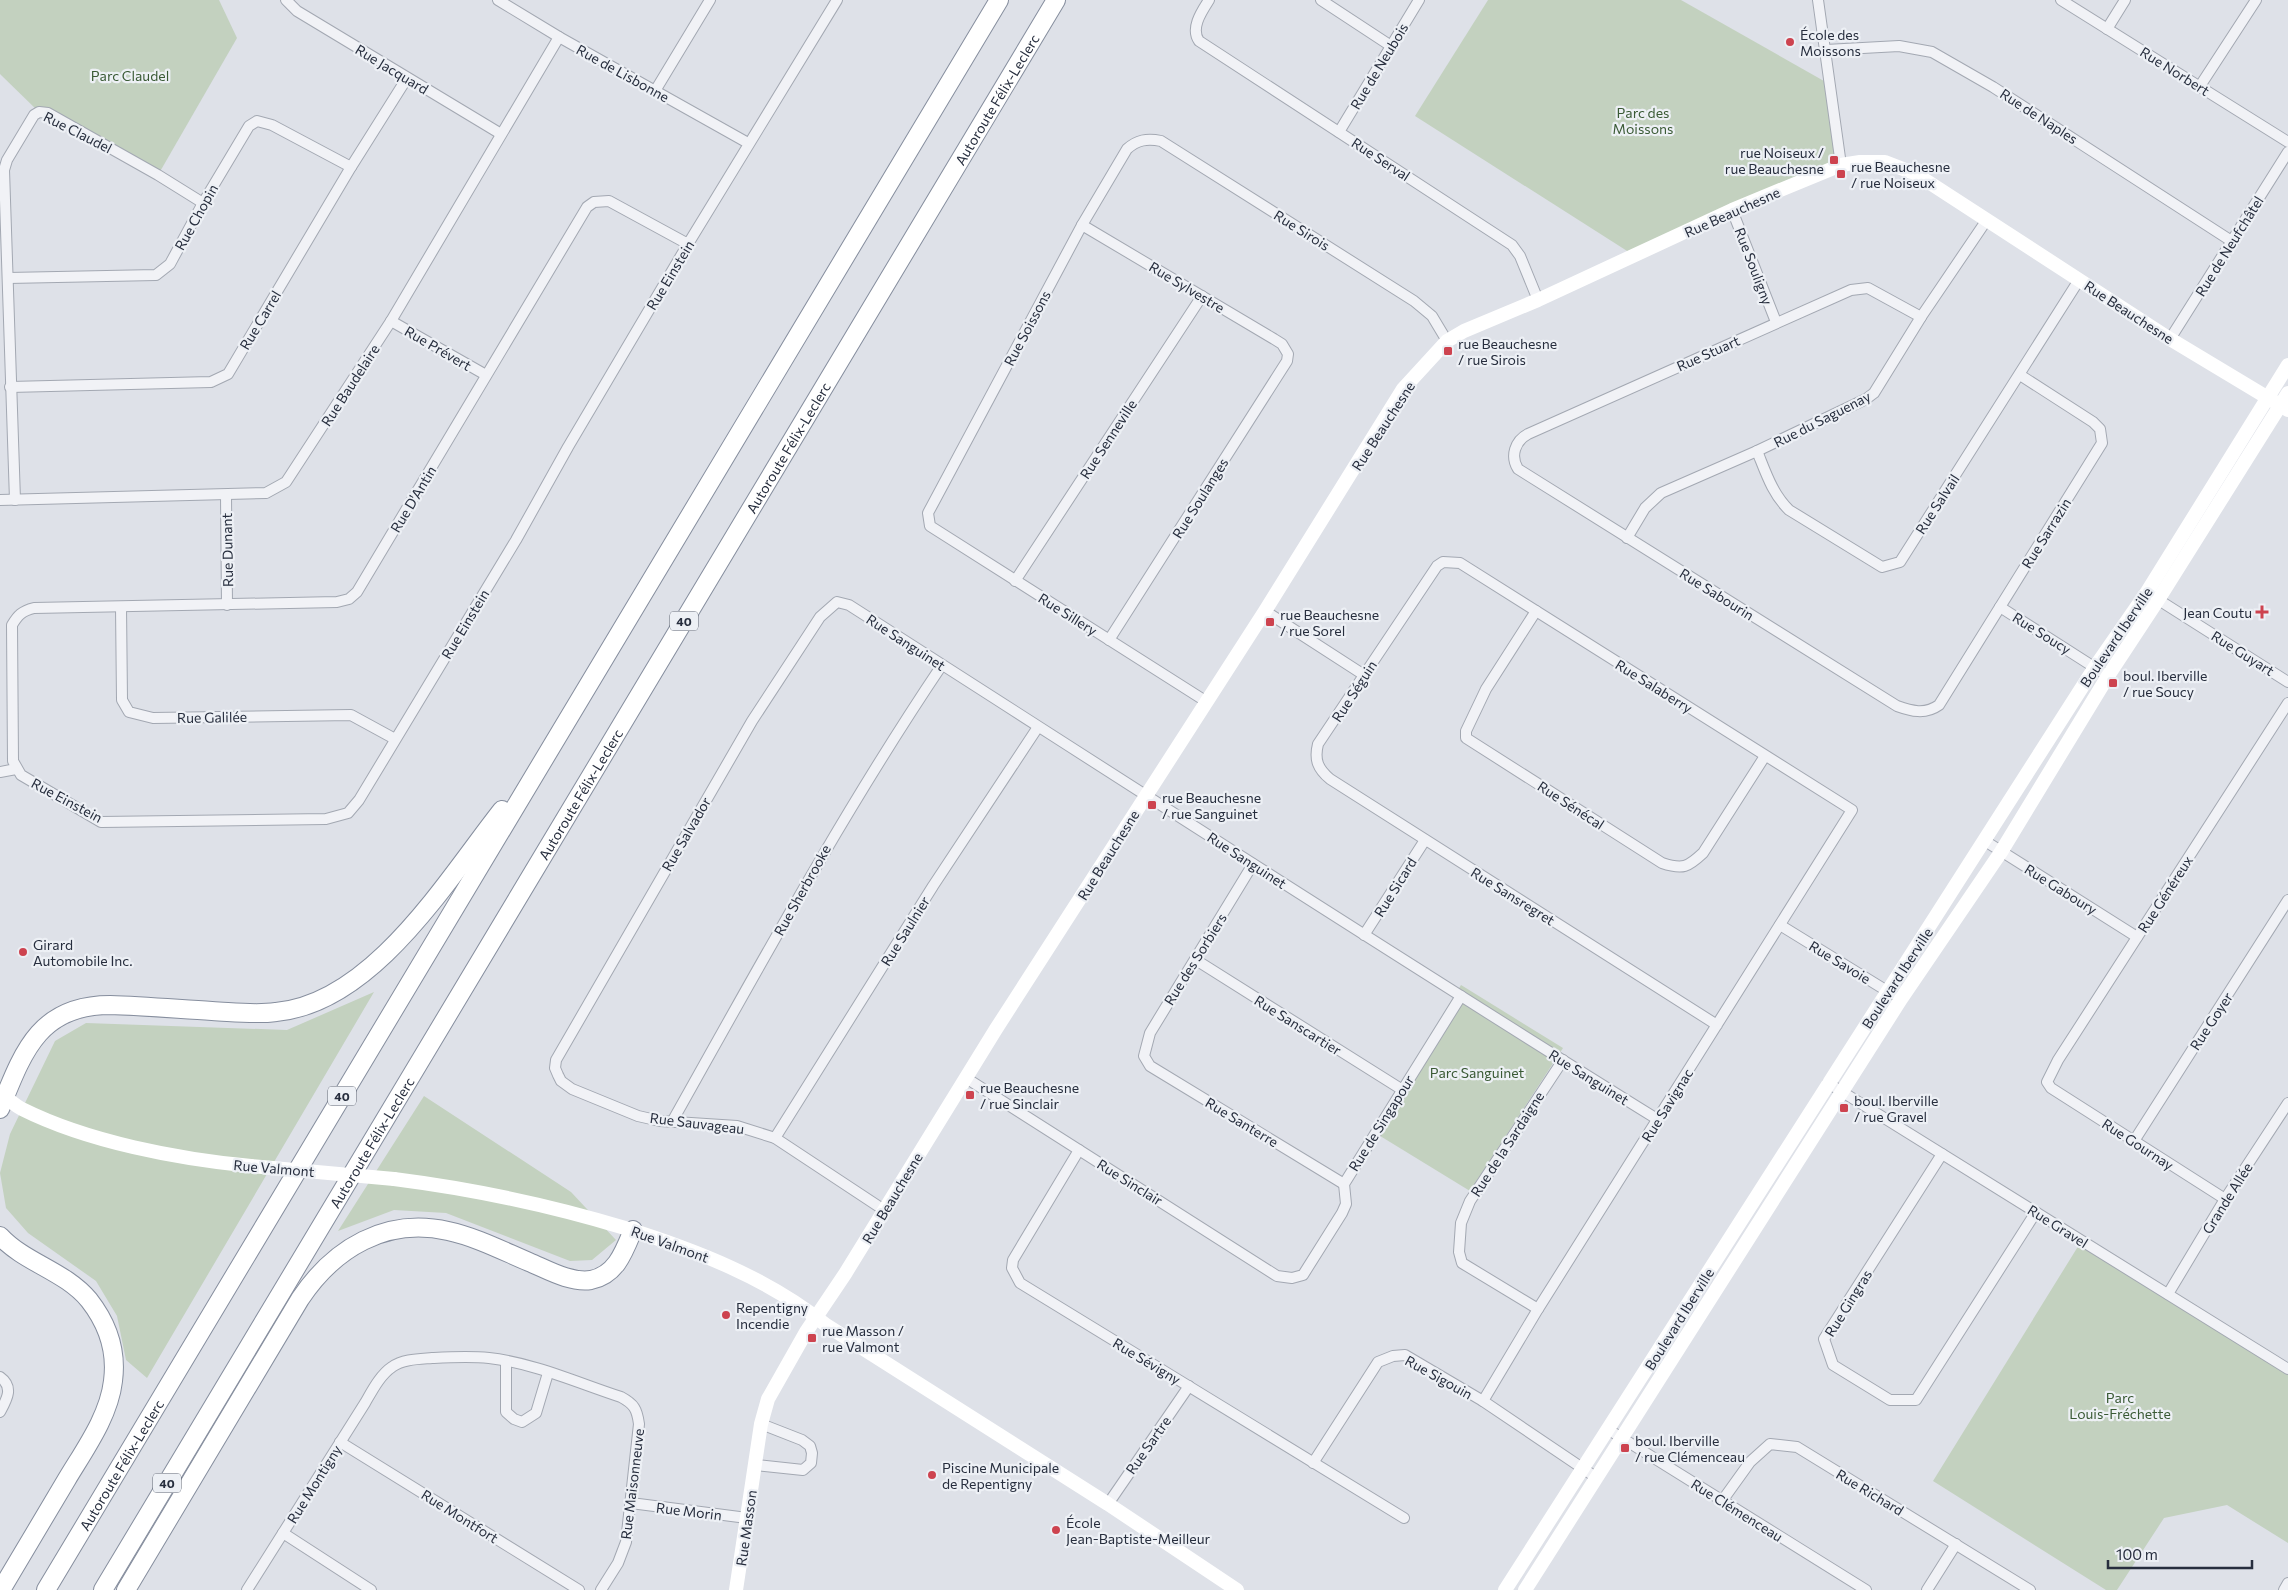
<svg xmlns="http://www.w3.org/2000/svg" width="2288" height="1590" font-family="Commissioner,sans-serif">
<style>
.green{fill:#c3d1bf}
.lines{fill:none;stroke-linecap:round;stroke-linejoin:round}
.street-casing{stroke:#a3a8b2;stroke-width:12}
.highway-casing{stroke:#868e9e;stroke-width:20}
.street{stroke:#f1f2f6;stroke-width:10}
.secondary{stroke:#fff;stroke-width:14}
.highway{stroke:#fff;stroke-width:18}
.secondary-bridge{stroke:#fff;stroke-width:14}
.poi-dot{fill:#cd434f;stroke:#edf0f5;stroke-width:2}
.labels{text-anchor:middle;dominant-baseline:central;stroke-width:4.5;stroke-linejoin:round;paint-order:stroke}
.shield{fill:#edf0f5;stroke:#626875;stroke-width:1}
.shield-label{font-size:12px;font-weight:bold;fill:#272e3e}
.poi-label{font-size:14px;fill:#272e3e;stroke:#edf0f5;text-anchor:start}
.street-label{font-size:14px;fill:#272e3e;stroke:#edf0f5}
.park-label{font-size:14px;fill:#3a5a35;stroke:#edf0f5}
</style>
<rect width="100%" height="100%" fill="#dee1e8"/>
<g class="green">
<path d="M0 0H219L237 38 158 175 39 112 0 74Z"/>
<path d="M1488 0H1681L1831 85 1841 165 1635 256 1415 116Z"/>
<path d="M1461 985 1563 1048 1470 1191 1372 1131Z"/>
<path d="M374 992 147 1378 126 1360 117 1316 96 1281 28 1233 6 1208 0 1173 10 1134 55 1041 86 1023 287 1030Z"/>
<path d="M424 1096 571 1192 616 1240 592 1260 570 1261 446 1213 394 1210 338 1231Z"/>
<path d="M2082 1240 2288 1369V1543L2227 1505 2164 1518 2117 1590H2106L1933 1481Z"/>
</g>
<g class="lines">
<defs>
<g id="street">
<path d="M286 0 297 11 501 134"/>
<path d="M498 0 559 37 748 143"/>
<path d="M1209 0C1202 11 1190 28 1199 41L1512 245 1520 256 1538 300"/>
<path d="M1321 0 1391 46"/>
<path d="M1818 0 1841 165"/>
<path d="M2061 0 2288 142"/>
<path d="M2107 29 2125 0"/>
<path d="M1826 50 1899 46 1932 52 1993 87 2233 242"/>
<path d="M2200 86 2256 0"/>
<path d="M655 91 710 0"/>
<path d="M1339 132 1419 0"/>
<path d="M1732 210 1776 322"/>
<path d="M1082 225 1274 339 1282 344 1288 354 1287 361 1109 640"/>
<path d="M688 244 609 201 594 202 587 207 357 592 349 599 337 602 34 608C22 611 18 615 12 625L13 761 21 775 101 822 326 819 348 813 359 800 516 540 568 447 688 244 837 0"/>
<path d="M8 278 156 275 170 264 203 203 249 126 257 121 272 125 351 167"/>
<path d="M1921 317 1868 288 1851 290 1528 434C1515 441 1510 456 1518 469L1897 706C1911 711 1925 715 1939 705L2102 443 2100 429 2093 422 2020 375"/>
<path d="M391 321 486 375"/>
<path d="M2170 339 2288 152"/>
<path d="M10 387 211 382 228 374 351 167 407 78"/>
<path d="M1757 451C1766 473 1772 493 1789 510L1882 567 1900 562 2079 280"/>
<path d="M226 495 227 605"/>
<path d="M0 500 266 493 286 482 391 321 559 37"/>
<path d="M15 500 4 170 7 160 34 115 39 112 48 113 158 175 203 203"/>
<path d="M1627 538 1645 508 1661 493 1757 451 1866 399 1874 393 1921 317 1986 221"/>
<path d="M1015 581 1202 296"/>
<path d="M2154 597 2288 682"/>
<path d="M121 607 122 700 129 712 153 718 351 715 395 739"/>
<path d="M2000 607 2108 676"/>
<path d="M1265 611 1364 675"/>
<path d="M1536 611 1486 689 1466 731V738L1662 863C1683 870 1688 867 1703 853L1765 756"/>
<path d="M1207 702 930 526 928 513 1082 225 1127 149C1137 140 1147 138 1161 141L1414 301 1432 316 1447 341"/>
<path d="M0 772 16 769"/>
<path d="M1985 841 2137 937"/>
<path d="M1253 864 1150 1033 1144 1056 1150 1066 1344 1184"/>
<path d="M1780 925 1892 994"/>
<path d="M1364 935 1425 840"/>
<path d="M1196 960 1401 1089"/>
<path d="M966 1078 1277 1276 1292 1278 1303 1275 1342 1213 1346 1204 1344 1184 1461 996"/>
<path d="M1828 1083 2288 1369"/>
<path d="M672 1122C759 967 843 812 942 665"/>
<path d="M775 1138 933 886 1038 727"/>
<path d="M2134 1141 2288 900"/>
<path d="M1079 1150 1013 1260 1012 1268 1020 1283 1404 1518"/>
<path d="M1942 1154 1824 1339 1833 1365 1890 1400H1916L2036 1212"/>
<path d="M2225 1199 2051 1088 2047 1082 2058 1060 2288 703"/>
<path d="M884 1210 775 1138 737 1126 660 1121 638 1116 572 1089 561 1081 558 1075 555 1068 556 1060 752 721 820 617 837 602 849 605C1118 777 1386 951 1657 1119"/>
<path d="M2168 1294 2225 1199 2288 1103"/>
<path d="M1538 1309 1462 1263 1459 1252 1461 1223 1470 1201 1563 1060"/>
<path d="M506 1361V1412L514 1419 522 1422 536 1413 548 1373"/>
<path d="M0 1377C14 1387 7 1399 0 1412"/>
<path d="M1483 1401 1538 1309 1852 810 1460 563 1443 562 1437 566 1318 744C1314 760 1318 769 1330 779L1717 1025"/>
<path d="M1609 1430 1866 1590"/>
<path d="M340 1442 579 1590"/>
<path d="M1313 1463 1378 1362 1393 1356 1405 1355 1483 1401 1597 1478"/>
<path d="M756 1465 803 1470 811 1463 812 1453 810 1446 802 1440 761 1424"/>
<path d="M1722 1501 1750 1462 1770 1444 1797 1447 2030 1590"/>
<path d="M631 1503 747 1518"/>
<path d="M1108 1504 1189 1386"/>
<path d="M283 1533 371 1590"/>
<path d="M247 1590 365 1403C372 1391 380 1375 392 1367 403 1359 420 1359 432 1358 452 1357 470 1356 489 1358 534 1363 578 1383 621 1397 634 1404 637 1409 639 1424L626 1542 618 1563 601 1590"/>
<path d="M1927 1590 1956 1544"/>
<path d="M2284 1590 2288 1583"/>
</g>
<g id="highway">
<path d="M0 1109C23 1052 39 1005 110 1005 144 1006 178 1009 212 1011 233 1012 255 1015 276 1012 373 1003 446 881 502 810"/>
<path d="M0 1236C25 1263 65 1271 89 1300 107 1323 117 1351 113 1381 109 1416 85 1449 67 1479 45 1516 23 1553 1 1590"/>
<path id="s1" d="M46 1590 999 0"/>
<path id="s2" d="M103 1590 1056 0"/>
<path d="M126 1590 300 1299C334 1248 386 1217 448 1231 476 1237 503 1251 529 1262 548 1270 570 1283 591 1280 616 1275 624 1252 633 1230"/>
</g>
</defs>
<use href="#street" class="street-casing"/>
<use href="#highway" class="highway-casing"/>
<use href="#street" class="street"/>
<g class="secondary">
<path d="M0 1094C8 1098 14 1105 22 1109 88 1142 178 1159 251 1166"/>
<path d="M394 1179C473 1189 549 1205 625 1228 695 1250 768 1278 826 1325L1108 1504 1237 1590"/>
<path d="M736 1590 761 1424 768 1399 806 1332 845 1274 996 1029 1265 611 1403 389 1447 341 1464 331 1538 300 1732 210 1841 165 1860 162H1885L1916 174 2170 339 2288 410"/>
<path d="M1505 1590 2095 667 2147 592 2288 365"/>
<path d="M1525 1590 1901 999 2001 852 2108 676 2158 600 2288 393"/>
</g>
<use href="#highway" class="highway"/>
<path class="secondary-bridge" d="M251 1166 394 1179"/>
</g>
<g class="poi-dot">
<circle cx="1790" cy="42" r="5"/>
<rect x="1829" y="155" width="10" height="10" rx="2.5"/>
<rect x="1836" y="169" width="10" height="10" rx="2.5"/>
<rect x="1443" y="346" width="10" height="10" rx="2.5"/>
<path d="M2259.5 604.5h5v5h5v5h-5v5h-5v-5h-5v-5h5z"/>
<rect x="1265" y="617" width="10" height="10" rx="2.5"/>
<rect x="2108" y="678" width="10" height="10" rx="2.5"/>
<rect x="1147" y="800" width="10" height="10" rx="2.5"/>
<circle cx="23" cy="952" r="5"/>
<rect x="965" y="1090" width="10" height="10" rx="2.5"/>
<rect x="1839" y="1103" width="10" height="10" rx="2.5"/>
<circle cx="726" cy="1315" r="5"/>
<rect x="807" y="1333" width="10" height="10" rx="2.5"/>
<rect x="1620" y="1443" width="10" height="10" rx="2.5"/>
<circle cx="932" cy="1475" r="5"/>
<circle cx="1056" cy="1530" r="5"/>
</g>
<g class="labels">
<g class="shield">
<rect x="670" y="611.5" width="28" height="19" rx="4"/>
<rect x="328" y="1086.5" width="28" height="19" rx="4"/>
<rect x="153" y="1473.5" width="28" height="19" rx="4"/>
</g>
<g class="shield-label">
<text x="684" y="621">40</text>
<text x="342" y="1096">40</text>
<text x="167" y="1483">40</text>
</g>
<g class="poi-label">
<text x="1800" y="34">École des<tspan x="1800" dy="16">Moissons</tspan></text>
<text x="1824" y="152" text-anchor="end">rue Noiseux /<tspan x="1824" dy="16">rue Beauchesne</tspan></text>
<text x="1851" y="166">rue Beauchesne<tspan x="1851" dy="16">/ rue Noiseux</tspan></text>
<text x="1458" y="343">rue Beauchesne<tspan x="1458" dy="16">/ rue Sirois</tspan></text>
<text x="2252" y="612" text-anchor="end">Jean Coutu</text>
<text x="1280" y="614">rue Beauchesne<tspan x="1280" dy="16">/ rue Sorel</tspan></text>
<text x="2123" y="675">boul. Iberville<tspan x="2123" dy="16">/ rue Soucy</tspan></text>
<text x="1162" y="797">rue Beauchesne<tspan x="1162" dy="16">/ rue Sanguinet</tspan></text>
<text x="33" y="944">Girard<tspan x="33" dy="16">Automobile Inc.</tspan></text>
<text x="980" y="1087">rue Beauchesne<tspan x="980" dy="16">/ rue Sinclair</tspan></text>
<text x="1854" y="1100">boul. Iberville<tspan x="1854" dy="16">/ rue Gravel</tspan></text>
<text x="736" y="1307">Repentigny<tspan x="736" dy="16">Incendie</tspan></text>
<text x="822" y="1330">rue Masson /<tspan x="822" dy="16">rue Valmont</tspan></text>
<text x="1635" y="1440">boul. Iberville<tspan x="1635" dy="16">/ rue Clémenceau</tspan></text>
<text x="942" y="1467">Piscine Municipale<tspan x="942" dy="16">de Repentigny</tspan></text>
<text x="1066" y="1522">École<tspan x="1066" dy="16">Jean-Baptiste-Meilleur</tspan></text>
</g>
<g class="street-label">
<text transform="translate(1379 66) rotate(-59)">Rue de Neubois</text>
<text transform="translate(392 69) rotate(31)">Rue Jacquard</text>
<text transform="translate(2175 71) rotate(32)">Rue Norbert</text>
<text transform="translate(623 73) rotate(29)">Rue de Lisbonne</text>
<text stroke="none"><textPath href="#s2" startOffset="1738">Autoroute Félix-Leclerc</textPath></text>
<text transform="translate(2039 116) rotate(33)">Rue de Naples</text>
<text transform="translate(78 132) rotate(27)">Rue Claudel</text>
<text transform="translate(1381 159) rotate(33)">Rue Serval</text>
<text transform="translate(1732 212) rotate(-24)">Rue Beauchesne</text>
<text transform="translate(196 217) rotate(-61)">Rue Chopin</text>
<text transform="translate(1302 230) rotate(32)">Rue Sirois</text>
<text transform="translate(2229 246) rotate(-58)">Rue de Neufchâtel</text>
<text transform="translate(1754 266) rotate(69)">Rue Souligny</text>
<text transform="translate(670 275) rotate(-59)">Rue Einstein</text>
<text transform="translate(1187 287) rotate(31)">Rue Sylvestre</text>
<text transform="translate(2129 312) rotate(33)">Rue Beauchesne</text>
<text transform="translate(260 320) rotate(-59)">Rue Carrel</text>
<text transform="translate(1027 328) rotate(-62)">Rue Soissons</text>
<text transform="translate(438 348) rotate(30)">Rue Prévert</text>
<text transform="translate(1708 353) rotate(-24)">Rue Stuart</text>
<text transform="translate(350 385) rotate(-57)">Rue Baudelaire</text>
<text transform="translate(1822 419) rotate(-27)">Rue du Saguenay</text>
<text transform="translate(1383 426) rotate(-57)">Rue Beauchesne</text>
<text transform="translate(1108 439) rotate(-57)">Rue Senneville</text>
<text stroke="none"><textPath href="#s2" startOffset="1332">Autoroute Félix-Leclerc</textPath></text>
<text transform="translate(1200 498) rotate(-58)">Rue Soulanges</text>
<text transform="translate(413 499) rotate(-59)">Rue D'Antin</text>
<text transform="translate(1937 504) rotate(-57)">Rue Salvail</text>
<text transform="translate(2046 533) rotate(-58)">Rue Sarrazin</text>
<text transform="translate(227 550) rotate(-91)">Rue Dunant</text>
<text transform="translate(1717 594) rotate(32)">Rue Sabourin</text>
<text transform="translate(1068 614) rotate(32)">Rue Sillery</text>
<text transform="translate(465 624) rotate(-59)">Rue Einstein</text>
<text transform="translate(2042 633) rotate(32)">Rue Soucy</text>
<text transform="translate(2116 637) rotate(-56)">Boulevard Iberville</text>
<text transform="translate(906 642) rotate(33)">Rue Sanguinet</text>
<text transform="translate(2243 653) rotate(32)">Rue Guyart</text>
<text transform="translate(1654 686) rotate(32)">Rue Salaberry</text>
<text transform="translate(1354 691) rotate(-57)">Rue Séguin</text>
<text transform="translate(212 717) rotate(-1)">Rue Galilée</text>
<text stroke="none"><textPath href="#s2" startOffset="928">Autoroute Félix-Leclerc</textPath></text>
<text transform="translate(67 800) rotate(28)">Rue Einstein</text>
<text transform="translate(1571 805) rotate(33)">Rue Sénécal</text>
<text transform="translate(686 834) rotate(-60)">Rue Salvador</text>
<text transform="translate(1108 855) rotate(-58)">Rue Beauchesne</text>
<text transform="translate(1247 860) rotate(33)">Rue Sanguinet</text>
<text transform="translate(1395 887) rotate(-58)">Rue Sicard</text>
<text transform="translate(2061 889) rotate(32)">Rue Gaboury</text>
<text transform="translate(802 890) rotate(-61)">Rue Sherbrooke</text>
<text transform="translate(2165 894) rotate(-57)">Rue Généreux</text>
<text transform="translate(1513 896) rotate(32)">Rue Sansregret</text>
<text transform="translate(905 931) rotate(-58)">Rue Saulnier</text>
<text transform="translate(1195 959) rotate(-58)">Rue des Sorbiers</text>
<text transform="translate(1840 962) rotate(31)">Rue Savoie</text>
<text transform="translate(1897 978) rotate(-57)">Boulevard Iberville</text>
<text transform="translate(2211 1021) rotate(-57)">Rue Goyer</text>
<text transform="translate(1298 1025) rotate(32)">Rue Sanscartier</text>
<text transform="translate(1589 1077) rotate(32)">Rue Sanguinet</text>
<text transform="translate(1667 1105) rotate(-58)">Rue Savignac</text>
<text transform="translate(1242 1122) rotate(31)">Rue Santerre</text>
<text transform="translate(697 1123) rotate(7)">Rue Sauvageau</text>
<text transform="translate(1381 1123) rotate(-58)">Rue de Singapour</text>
<text stroke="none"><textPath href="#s2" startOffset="522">Autoroute Félix-Leclerc</textPath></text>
<text transform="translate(1507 1144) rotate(-57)">Rue de la Sardaigne</text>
<text transform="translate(2138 1144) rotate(33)">Rue Gournay</text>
<text transform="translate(274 1168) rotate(5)">Rue Valmont</text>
<text transform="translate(1130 1182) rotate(32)">Rue Sinclair</text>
<text transform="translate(892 1198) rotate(-59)">Rue Beauchesne</text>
<text transform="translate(2227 1198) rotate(-58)">Grande Allée</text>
<text transform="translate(2058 1226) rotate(32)">Rue Gravel</text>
<text transform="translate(670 1244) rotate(20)">Rue Valmont</text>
<text transform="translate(1848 1303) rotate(-58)">Rue Gingras</text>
<text transform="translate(1679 1319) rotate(-58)">Boulevard Iberville</text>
<text transform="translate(1147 1361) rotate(31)">Rue Sévigny</text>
<text transform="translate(1439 1377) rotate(29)">Rue Sigouin</text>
<text transform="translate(1148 1445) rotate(-55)">Rue Sartre</text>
<text stroke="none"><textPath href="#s1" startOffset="146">Autoroute Félix-Leclerc</textPath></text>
<text transform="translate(314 1484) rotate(-58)">Rue Montigny</text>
<text transform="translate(632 1484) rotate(-83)">Rue Maisonneuve</text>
<text transform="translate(1870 1492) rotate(31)">Rue Richard</text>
<text transform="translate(1737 1510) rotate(32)">Rue Clémenceau</text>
<text transform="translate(689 1511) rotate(7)">Rue Morin</text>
<text transform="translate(460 1516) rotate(32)">Rue Montfort</text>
<text transform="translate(746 1528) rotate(-82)">Rue Masson</text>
</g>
<g class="park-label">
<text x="130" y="75">Parc Claudel</text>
<text x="1643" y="112">Parc des<tspan x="1643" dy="16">Moissons</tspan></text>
<text x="1477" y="1072">Parc Sanguinet</text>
<text x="2120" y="1397">Parc<tspan x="2120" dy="16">Louis-Fréchette</tspan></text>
</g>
</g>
<path d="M2108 1560v8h144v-8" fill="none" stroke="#272e3e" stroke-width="2.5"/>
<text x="2116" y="1560" font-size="15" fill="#272e3e" stroke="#edf0f5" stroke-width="4" paint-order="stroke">100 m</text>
</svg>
